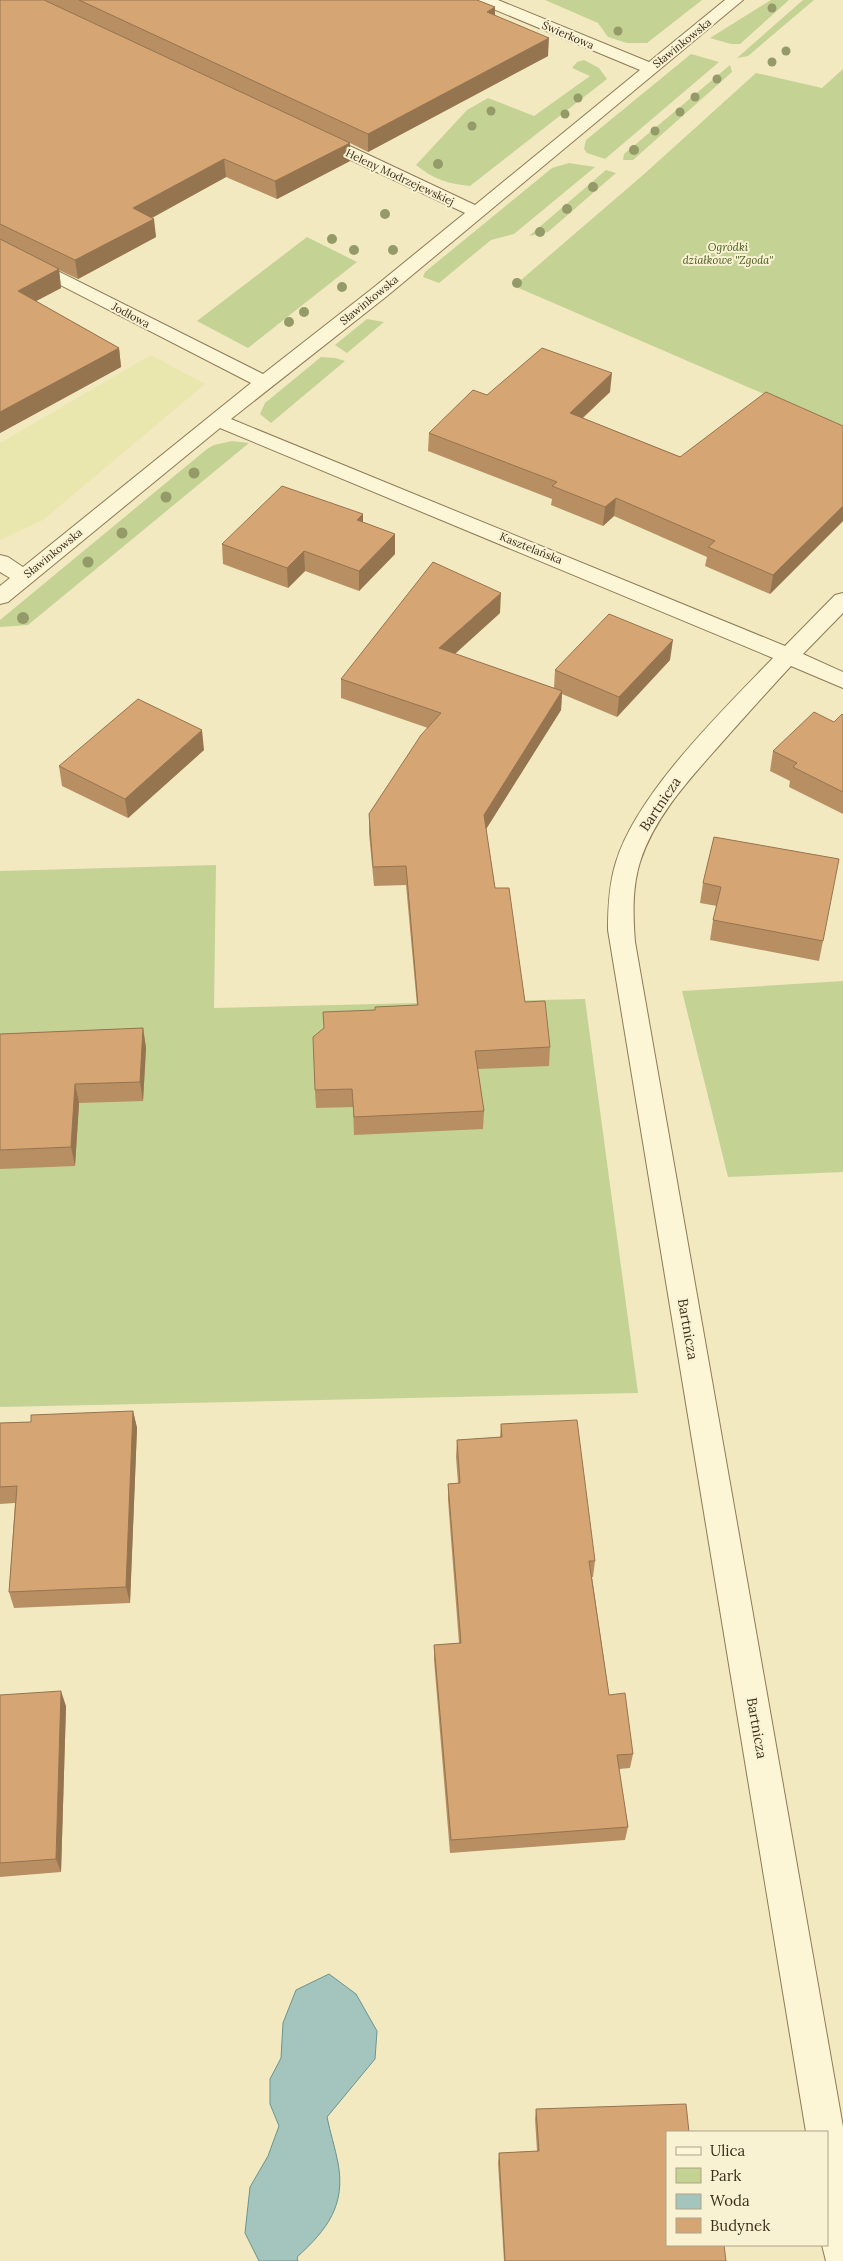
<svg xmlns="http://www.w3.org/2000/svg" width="843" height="2261" font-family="Lora,serif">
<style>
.farmland{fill:#e9e6ae}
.green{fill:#c4d294}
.water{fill:#a4c5be;stroke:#6a948e}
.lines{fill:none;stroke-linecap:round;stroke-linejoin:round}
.minor-casing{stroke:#8e7a56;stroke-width:2}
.minor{fill:#fcf5d6;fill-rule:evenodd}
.tree{fill:#949b69}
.wall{fill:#b78f63}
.shaded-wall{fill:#957450}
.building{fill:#d5a673;stroke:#957450}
.labels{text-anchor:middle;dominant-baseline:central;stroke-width:4;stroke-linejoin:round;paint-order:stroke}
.far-street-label{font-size:11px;fill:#3d2f1c;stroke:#f9f2d2}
.far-park-label{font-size:11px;font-style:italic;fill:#475b21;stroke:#f9f2d2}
.street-label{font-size:14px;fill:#3d2f1c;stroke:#f9f2d2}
</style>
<rect width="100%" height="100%" fill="#f3e9c1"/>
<path class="farmland" d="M151 355 205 384 43 520 0 540V443Z"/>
<g class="green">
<path d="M545 0H702L647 43H627L608 37 598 23Z"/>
<path d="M771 0H789L740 44H731L710 38Z"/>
<path d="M803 0H814L748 56 737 58Z"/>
<path d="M691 54 719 62 605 159 587 153 584 149 586 140Z"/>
<path d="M584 60 599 68 607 79 470 186C448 184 433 179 416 165L467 110 488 98 534 116 590 76 572 68 577 62Z"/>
<path d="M730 65 732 72 633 160H623L624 154Z"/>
<path d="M843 69V428L514 286 643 175 756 73 822 88Z"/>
<path d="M569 163 595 167 514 234 491 240 439 283 423 277 425 272 552 168Z"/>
<path d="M606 170 616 173 548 232 529 236Z"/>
<path d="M307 237 357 262 248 348 197 321Z"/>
<path d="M367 319 384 322 347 353 335 345Z"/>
<path d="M321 357 335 358 345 361 271 423 260 414 265 403Z"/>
<path d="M232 441 249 443 28 625 0 627V620L207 449 214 445Z"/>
<path d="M216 865 214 1008 585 999 638 1393 0 1407V871Z"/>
<path d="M843 981V1172L728 1177 682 991Z"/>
</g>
<path class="water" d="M329 1974 356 1994 377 2031 375 2059 327 2117C330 2132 335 2147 338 2163 346 2205 327 2230 297 2257L298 2261H259L245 2233 250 2187 268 2156 279 2126 270 2104V2079L281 2058 283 2023 296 1990Z"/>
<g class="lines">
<defs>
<path id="minor" d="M477 0H498L649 62 725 0H743L387 296 231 419 785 646 835 595 843 593V613L803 654 843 672V688L791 666C766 693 741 721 717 748 687 782 654 818 640 862 632 888 633 915 635 942L843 2127V2261H826L822 2245H827V2132H806L608 930C608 907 609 884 616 862 637 793 723 710 773 658L220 428 8 602 0 604V586L10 578 0 572V555L8 557 23 567 251 383 0 254V242L263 374 373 288 465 213 310 141 307 137 310 133H322L475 205 640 70 479 3Z"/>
</defs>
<use href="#minor" class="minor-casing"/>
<use href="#minor" class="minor"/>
</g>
<g class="tree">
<circle cx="772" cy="8" r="4.5"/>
<circle cx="618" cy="31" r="4.5"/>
<circle cx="786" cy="51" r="4.5"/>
<circle cx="772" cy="62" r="4.5"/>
<circle cx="717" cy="79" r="4.5"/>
<circle cx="695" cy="97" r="4.5"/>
<circle cx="578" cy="98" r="4.5"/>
<circle cx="491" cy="111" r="4.5"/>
<circle cx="680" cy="112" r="4.5"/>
<circle cx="565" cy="114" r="4.5"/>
<circle cx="472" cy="126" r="4.5"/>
<circle cx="655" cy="131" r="4.5"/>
<circle cx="634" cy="150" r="5"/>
<circle cx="438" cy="164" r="5"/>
<circle cx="593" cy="187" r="5"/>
<circle cx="567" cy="209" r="5"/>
<circle cx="385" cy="214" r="5"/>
<circle cx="540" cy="232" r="5"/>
<circle cx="332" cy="239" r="5"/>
<circle cx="354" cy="250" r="5"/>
<circle cx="393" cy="250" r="5"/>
<circle cx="517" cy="283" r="5"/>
<circle cx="342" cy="287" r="5"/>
<circle cx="304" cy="312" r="5"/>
<circle cx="289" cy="322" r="5"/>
<circle cx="194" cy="473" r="5.5"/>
<circle cx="166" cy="497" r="5.5"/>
<circle cx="122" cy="533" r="5.5"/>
<circle cx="88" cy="562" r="5.5"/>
<circle cx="23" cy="618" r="6"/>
</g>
<g class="wall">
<path d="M0 0H477L495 7V15L548 56 368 152 350 143V161L277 199 226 177 152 218 156 237 78 279 59 270 61 288 36 301 119 348 121 367 0 433Z"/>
<path d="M610 392 583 418 843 521 770 594 705 566 707 557 614 516 603 526 551 505 552 499 428 451 429 433 487 395Z"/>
<path d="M363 514V522L395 534V554L359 591 305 571 288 588 223 564 222 544Z"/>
<path d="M500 613 455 654 554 688 555 670 670 660 617 717 562 694 561 710 486 829 495 888 525 1002 550 1047 549 1066 478 1069 484 1111 483 1129 354 1135 353 1107 316 1108 315 1090 375 1010 417 1005 406 885 374 886 369 833V814L428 728 341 698V679Z"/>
<path d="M843 715V814L789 787 790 781 770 771 773 751 834 722Z"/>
<path d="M204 750 128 818 62 786 59 766Z"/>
<path d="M714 837 823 941 819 961 710 940 713 920 717 906 700 903 703 883Z"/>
<path d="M143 1028 146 1048 143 1101 79 1103 75 1166 0 1169V1034Z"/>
<path d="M133 1411 137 1428 130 1603 14 1608 9 1592 15 1503 0 1504V1423L31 1422Z"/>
<path d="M501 1424 595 1561 593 1577H592L609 1695 633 1754 630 1768 619 1769 628 1827 625 1840 450 1853 434 1660V1645L459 1643 448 1500V1484L458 1483 456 1457 457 1440 500 1437Z"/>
<path d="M0 1695 66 1706 61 1872 0 1877Z"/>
<path d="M536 2109 667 2132 726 2261H504L498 2163 499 2153 537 2151 535 2119Z"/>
</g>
<g class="shaded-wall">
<path d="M495 7V25L487 12Z"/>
<path d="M549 38 548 56 368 152V134Z"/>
<path d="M350 143V161L277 199 275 181Z"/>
<path d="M224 159 226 177 135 227 133 208Z"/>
<path d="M154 219 156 237 78 279 75 260Z"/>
<path d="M59 269 61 288 21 309 18 291Z"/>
<path d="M119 348 121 367 0 433V412Z"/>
<path d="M612 373 610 392 568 431 570 413Z"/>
<path d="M616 498 614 516 603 526 605 507Z"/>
<path d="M843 506V521L770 594 773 575Z"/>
<path d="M363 514V534L357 520Z"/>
<path d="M395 534V554L359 591V571Z"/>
<path d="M304 551 305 571 288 588 287 568Z"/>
<path d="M501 593 500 613 439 668V648Z"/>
<path d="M673 640 670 660 617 717 619 697Z"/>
<path d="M562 691 561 710 483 834 484 815Z"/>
<path d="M202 730 204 750 128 818 125 799Z"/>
<path d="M143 1028 146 1048 143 1101 140 1082Z"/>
<path d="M75 1084 79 1103 75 1166 71 1147Z"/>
<path d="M133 1411 137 1428 130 1603 126 1587Z"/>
<path d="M61 1691 66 1706 61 1872 56 1859Z"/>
</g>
<g class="building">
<path d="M0 0H44L350 143 275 181 224 159 133 208 154 219 75 260 0 224Z"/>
<path d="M79 0H477L495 7 487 12 549 38 368 134Z"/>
<path d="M0 239 59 269 18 291 119 348 0 412Z"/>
<path d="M542 348 612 373 570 413 680 457 766 392 843 426V506L773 575 708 547 715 541 616 498 605 507 552 486 557 482 429 433 473 390 487 395Z"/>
<path d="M282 486 363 514 357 520 395 534 359 571 304 551 287 568 222 544Z"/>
<path d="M433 562 501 593 439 648 562 691 484 815 495 888H509L525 1002 545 1001 550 1047 475 1051 484 1111 354 1117 352 1089 315 1090 313 1037 324 1028 323 1012 375 1010V1007L418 1005 406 866 373 867 369 814 421 735 441 713 341 679Z"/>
<path d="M609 614 673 640 619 697 555 670Z"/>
<path d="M138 699 202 730 125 799 59 766Z"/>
<path d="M814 712 834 722 842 714 843 715V792L793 767 797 763 773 751Z"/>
<path d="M714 837 839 859 823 941 713 920 721 887 703 883Z"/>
<path d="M143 1028 140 1082 75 1084 71 1147 0 1150V1034Z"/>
<path d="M133 1411 126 1587 9 1592 17 1486 0 1487V1423L31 1422V1415Z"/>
<path d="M577 1420 595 1561H589L609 1695 625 1693 633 1754 617 1755 628 1827 451 1840 434 1645 461 1643 448 1484 460 1483 457 1440 502 1437 501 1424Z"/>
<path d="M61 1691 56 1859 0 1863V1695Z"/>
<path d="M686 2104 689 2132H667V2245H724L726 2261H505L499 2153 539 2151 536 2109Z"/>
</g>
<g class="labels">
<g class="far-street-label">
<text transform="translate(568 35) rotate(23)">Świerkowa</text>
<text transform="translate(682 43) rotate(-39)">Sławinkowska</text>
<text transform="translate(400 177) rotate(25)">Heleny Modrzejewskiej</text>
<text transform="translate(369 300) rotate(-39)">Sławinkowska</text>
<text transform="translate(131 315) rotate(28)">Jodłowa</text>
<text transform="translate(531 548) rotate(22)">Kasztelańska</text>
<text transform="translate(53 553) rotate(-39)">Sławinkowska</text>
</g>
<g class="far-park-label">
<text x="728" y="247">Ogródki<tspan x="728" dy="13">działkowe "Zgoda"</tspan></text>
</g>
<g class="street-label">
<text transform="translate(660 804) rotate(-56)">Bartnicza</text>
<text transform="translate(688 1329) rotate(80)">Bartnicza</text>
<text transform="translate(757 1728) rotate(80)">Bartnicza</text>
</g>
</g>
<rect x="666" y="2131" width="162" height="115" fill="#f9f2d2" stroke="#aea489"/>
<rect x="676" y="2147" width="25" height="8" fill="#fcf5d6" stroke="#aea489"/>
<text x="710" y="2156" font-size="15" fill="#3d2f1c">Ulica</text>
<rect x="676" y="2168" width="25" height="15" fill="#c4d294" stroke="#aea489"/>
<text x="710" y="2181" font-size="15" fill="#3d2f1c">Park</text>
<rect x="676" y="2194" width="25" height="15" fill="#a4c5be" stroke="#aea489"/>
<text x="710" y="2206" font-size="15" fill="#3d2f1c">Woda</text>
<rect x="676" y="2218" width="25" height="15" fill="#d5a673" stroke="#aea489"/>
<text x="710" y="2231" font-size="15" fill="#3d2f1c">Budynek</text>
</svg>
